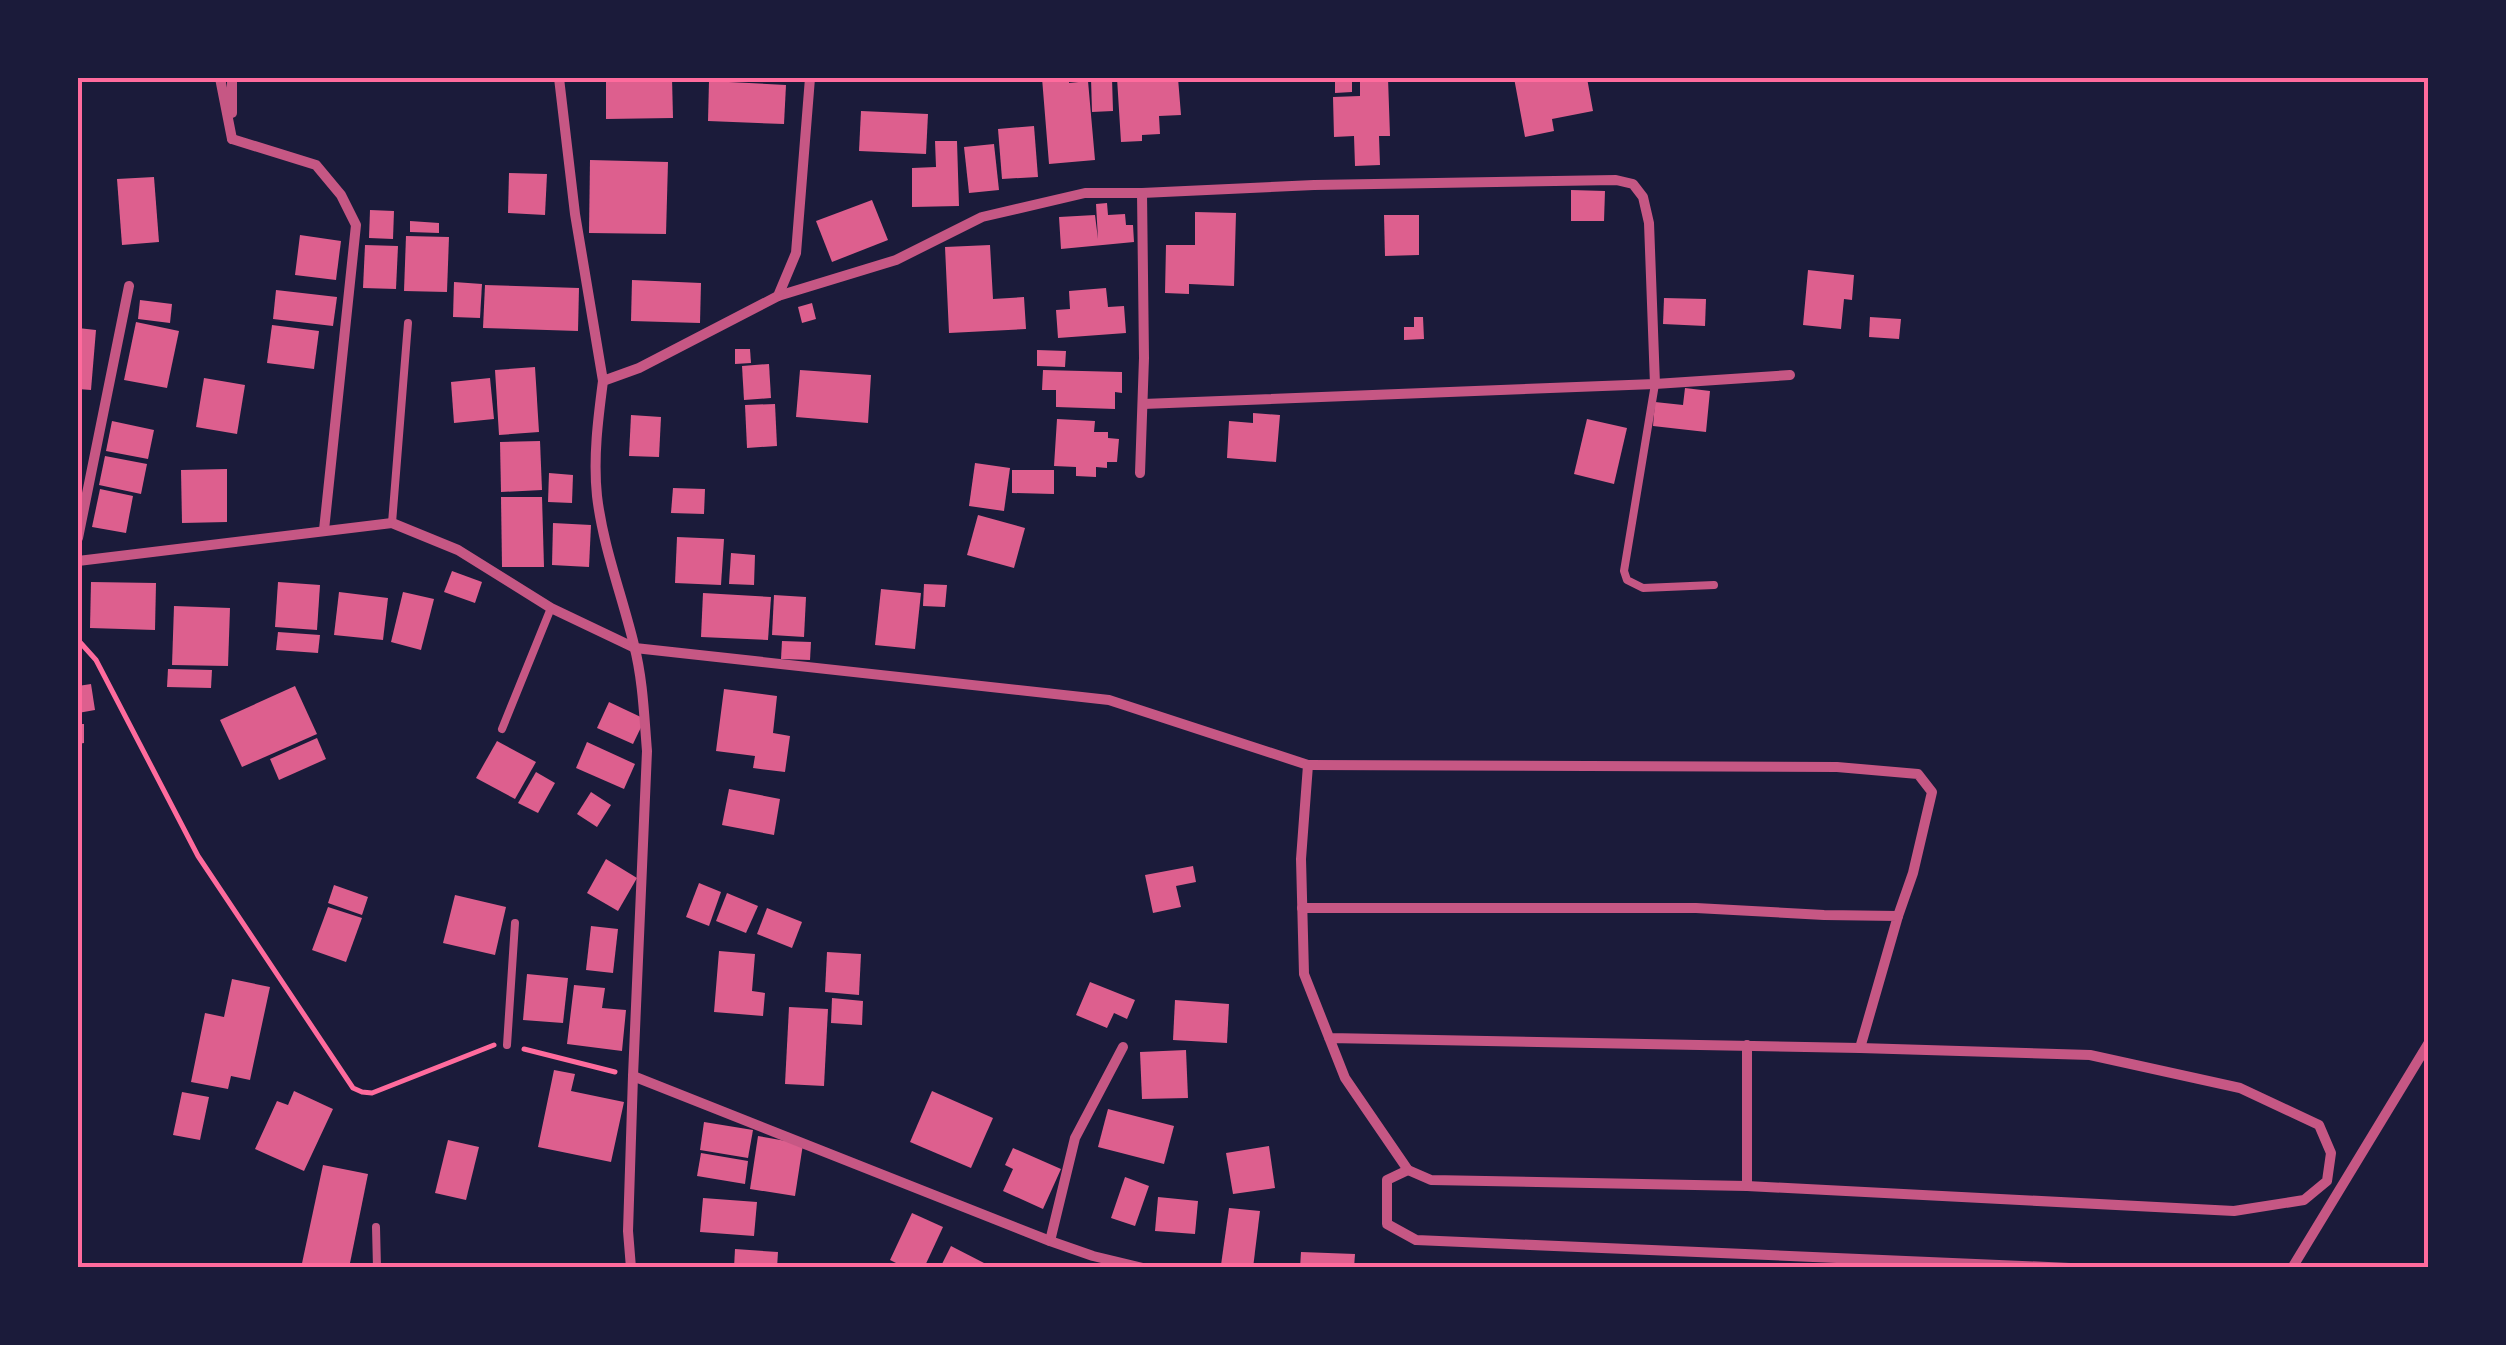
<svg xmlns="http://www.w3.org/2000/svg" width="2506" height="1345" font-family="Signika,sans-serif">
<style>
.building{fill:#dd5f8e}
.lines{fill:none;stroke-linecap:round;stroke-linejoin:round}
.path{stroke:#ff6b9d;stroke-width:5}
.service{stroke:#c65784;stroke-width:8}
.minor{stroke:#c65784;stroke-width:10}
.neatline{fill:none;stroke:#ff6b9d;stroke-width:4}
</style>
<rect width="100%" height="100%" fill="#1b1b3a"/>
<g class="building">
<path d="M606 78H672L673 118 606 119Z"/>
<path d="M1042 78H1069V83L1088 81 1095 160 1049 164Z"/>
<path d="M1091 78H1112L1113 111 1092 112Z"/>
<path d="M1117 78H1178L1181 115 1159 116 1160 134 1142 135V141L1121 142Z"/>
<path d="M1335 78H1352V92L1335 93Z"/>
<path d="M1360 78H1388L1390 136H1379L1380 165 1355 166 1354 136 1334 137 1333 97 1360 96Z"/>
<path d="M1514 78H1587L1593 111 1552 119 1554 131 1525 137Z"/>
<path d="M709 81 786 85 784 124 708 121Z"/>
<path d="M861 111 928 114 926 154 859 151Z"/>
<path d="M1034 126 1038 177 1002 179 998 129Z"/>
<path d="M935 141H957L959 206 912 207V168L936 167Z"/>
<path d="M994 144 999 190 969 193 964 147Z"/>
<path d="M590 160 668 162 666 234 589 233Z"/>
<path d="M509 173 547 174 545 215 508 213Z"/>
<path d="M154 177 159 242 122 245 117 179Z"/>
<path d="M1571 190 1605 191 1604 221H1571Z"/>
<path d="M872 200 888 240 832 262 816 221Z"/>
<path d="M1107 203 1108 215 1125 214 1126 225H1133L1134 242 1061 249 1059 217 1095 215 1098 239 1096 204Z"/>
<path d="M370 210 394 211 393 239 369 238Z"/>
<path d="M1195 212 1236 213 1234 286 1189 284V294L1165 293 1166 245H1195Z"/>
<path d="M1384 215H1419V255L1385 256Z"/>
<path d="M410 221 439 223V233L410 232Z"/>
<path d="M300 235 341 241 336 280 295 275Z"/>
<path d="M406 236 449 237 447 292 404 291Z"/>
<path d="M365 245 398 246 396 289 363 288Z"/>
<path d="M990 245 993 299 1024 297 1026 329 949 333 945 247Z"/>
<path d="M1808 270 1854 275 1852 300 1844 299 1841 329 1803 325Z"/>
<path d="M632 280 701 283 700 323 631 321Z"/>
<path d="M454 282 482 284 480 318 453 317Z"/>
<path d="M485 285 579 288 578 331 483 328Z"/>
<path d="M1106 288 1108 307 1124 306 1126 333 1058 338 1056 310 1070 309 1069 291Z"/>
<path d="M276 290 337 297 333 326 273 319Z"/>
<path d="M1664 298 1706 299 1705 326 1663 324Z"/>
<path d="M140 300 172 304 170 323 138 319Z"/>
<path d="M812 303 816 319 802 323 798 307Z"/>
<path d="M1414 317H1423L1424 339 1404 340V327H1414Z"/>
<path d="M1870 317 1901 319 1899 339 1869 337Z"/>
<path d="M136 322 179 331 167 388 124 380Z"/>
<path d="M272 325 319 331 314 369 267 363Z"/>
<path d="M78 328 96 330 91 390 78 389Z"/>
<path d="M735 349H750L751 363 735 364Z"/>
<path d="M1037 350 1066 351 1065 367 1037 366Z"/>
<path d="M769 364 771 398 744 400 742 366Z"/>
<path d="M535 367 539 432 499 435 495 370Z"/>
<path d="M800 370 871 375 868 423 796 417Z"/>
<path d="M1043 370 1122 372V393L1115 392V409L1056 407V390H1042Z"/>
<path d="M204 378 245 385 237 434 196 427Z"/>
<path d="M490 378 494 419 454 423 451 382Z"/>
<path d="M1685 388 1710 391 1706 432 1653 426 1655 402 1683 405Z"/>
<path d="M775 404 777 446 747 448 745 405Z"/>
<path d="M1253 413 1280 415 1276 462 1227 458 1229 421 1253 423Z"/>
<path d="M631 415 661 417 659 457 629 456Z"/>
<path d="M1057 419 1095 421 1094 432H1108V438L1119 439 1117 462H1107V468L1096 467V477L1076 476V467L1054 466Z"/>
<path d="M1587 419 1627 428 1614 484 1574 474Z"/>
<path d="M112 421 154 430 148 459 106 451Z"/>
<path d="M540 441 542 490 501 492 500 442Z"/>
<path d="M105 456 147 464 141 494 99 485Z"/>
<path d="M975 463 1010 468 1004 511 969 506Z"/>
<path d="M227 469V522L182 523 181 470Z"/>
<path d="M1012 470H1054V494L1012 493Z"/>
<path d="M549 473 573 475 572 503 548 502Z"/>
<path d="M673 488 705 489 704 514 671 513Z"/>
<path d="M100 489 133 496 126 533 92 527Z"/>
<path d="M501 497H542L544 567H502Z"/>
<path d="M978 515 1025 528 1014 568 967 555Z"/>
<path d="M553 523 591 525 589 567 552 565Z"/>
<path d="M677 537 724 539 721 585 675 583Z"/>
<path d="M731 553 755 555 754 585 729 584Z"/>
<path d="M452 571 482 582 475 603 444 592Z"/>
<path d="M91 582 156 583 155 630 90 628Z"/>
<path d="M278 582 320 585 317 630 275 627Z"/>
<path d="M924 584 947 585 945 607 923 606Z"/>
<path d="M881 589 921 593 915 649 875 645Z"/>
<path d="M339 592 388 598 383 640 334 635Z"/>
<path d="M403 592 434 599 421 650 391 642Z"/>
<path d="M703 593 771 597 768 640 701 637Z"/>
<path d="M774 595 806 597 804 637 772 635Z"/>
<path d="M174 606 230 608 228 666 172 665Z"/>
<path d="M278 632 320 635 318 653 276 650Z"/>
<path d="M782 641 811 642 810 660 781 659Z"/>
<path d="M168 669 212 670 211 688 167 687Z"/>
<path d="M91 684 95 710 78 713V686Z"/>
<path d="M295 686 317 734 242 767 220 720Z"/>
<path d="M724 689 777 696 773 733 790 736 785 772 753 768 755 756 716 751Z"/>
<path d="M609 702 645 719 633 744 597 728Z"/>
<path d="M78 724H84V743L78 744Z"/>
<path d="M317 738 326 759 279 780 270 759Z"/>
<path d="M497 741 536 762 515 799 476 778Z"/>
<path d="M587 742 635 764 624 789 576 768Z"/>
<path d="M536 772 555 783 538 813 518 803Z"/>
<path d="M729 789 780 799 774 835 722 825Z"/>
<path d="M591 792 611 805 597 827 577 814Z"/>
<path d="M606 859 637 878 618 911 587 893Z"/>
<path d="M1193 866 1196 882 1176 886 1181 907 1153 913 1145 875Z"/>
<path d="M699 883 721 892 709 926 686 917Z"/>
<path d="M334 885 368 897 362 915 328 903Z"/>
<path d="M727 893 758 906 746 933 716 921Z"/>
<path d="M455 895 506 907 495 955 443 943Z"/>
<path d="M328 907 362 918 346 962 312 950Z"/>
<path d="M767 908 802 922 792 948 757 934Z"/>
<path d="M591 926 618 929 613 973 586 970Z"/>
<path d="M719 951 755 954 752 991 765 993 763 1016 714 1012Z"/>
<path d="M827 952 861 954 859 995 825 992Z"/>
<path d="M527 974 568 978 563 1023 523 1020Z"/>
<path d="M232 979 270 987 250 1080 231 1076 228 1089 191 1082 205 1013 224 1017Z"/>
<path d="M1090 982 1135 1000 1127 1019 1114 1013 1107 1028 1076 1015Z"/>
<path d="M574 985 605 988 602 1008 626 1010 622 1051 567 1044Z"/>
<path d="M832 998 863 1001 862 1025 831 1023Z"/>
<path d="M1175 1000 1229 1004 1227 1043 1173 1040Z"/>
<path d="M789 1007 828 1009 824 1086 785 1084Z"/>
<path d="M1186 1050 1188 1098 1142 1099 1140 1052Z"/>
<path d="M554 1070 575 1074 571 1091 624 1102 611 1162 538 1147Z"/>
<path d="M294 1091 333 1109 304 1171 255 1149 277 1101 288 1105Z"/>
<path d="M932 1091 993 1118 971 1168 910 1142Z"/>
<path d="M182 1092 209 1097 200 1140 173 1135Z"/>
<path d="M1108 1109 1174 1126 1164 1164 1098 1147Z"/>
<path d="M704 1122 753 1130 748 1158 700 1150Z"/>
<path d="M758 1136 803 1144 795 1196 750 1189Z"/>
<path d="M448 1140 479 1147 466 1200 435 1193Z"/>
<path d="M1269 1146 1275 1188 1233 1194 1226 1153Z"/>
<path d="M1013 1148 1061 1169 1043 1209 1003 1191 1013 1169 1005 1165Z"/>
<path d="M701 1153 748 1161 745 1184 697 1176Z"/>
<path d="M323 1165 368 1174 349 1268H301Z"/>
<path d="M1125 1177 1149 1186 1135 1226 1111 1218Z"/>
<path d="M1158 1197 1198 1201 1195 1234 1155 1231Z"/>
<path d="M703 1198 757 1202 754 1236 700 1232Z"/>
<path d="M1229 1208 1260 1211 1253 1268 1221 1265Z"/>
<path d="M912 1213 943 1227 924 1268H906L890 1260Z"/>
<path d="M951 1246 984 1263 982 1268H940Z"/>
<path d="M735 1249 778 1252 777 1268H734Z"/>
<path d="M1301 1252 1355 1254 1354 1268H1300Z"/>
</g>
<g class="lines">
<g class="path">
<path d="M78 640 96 660 198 856 353 1088 362 1092 372 1093 494 1045"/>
<path d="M524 1049 615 1072"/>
</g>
<g class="service">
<path d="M1655 384 1624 571 1627 580 1643 588 1714 585"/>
<path d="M392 523 408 323"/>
<path d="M502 729 551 608"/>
<path d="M507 1045 515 923"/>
<path d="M376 1227 377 1268"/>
</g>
<g class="minor">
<path d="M220 78 232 139"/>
<path d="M559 78 575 214 603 381"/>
<path d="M232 113V78"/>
<path d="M232 139 316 165 341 195 356 225 324 530"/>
<path d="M778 296 896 260 982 217 1085 193H1142L1314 185 1616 180 1633 184 1643 197 1649 223 1655 384"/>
<path d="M1143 404 1655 384 1790 375"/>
<path d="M1140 473 1144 358 1142 193"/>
<path d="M78 538 129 286"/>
<path d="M78 561 392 523 458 550 551 608 635 648 1109 700 1308 765 1301 859 1304 974 1345 1078 1408 1170 1431 1180 1747 1186 2234 1211 2304 1200 2327 1181 2331 1153 2319 1125 2240 1088 2090 1055 1860 1048 1329 1038"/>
<path d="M1308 765 1837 767 1918 774 1932 792 1913 873 1898 916"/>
<path d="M1302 908H1696L1824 915 1898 916 1860 1048"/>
<path d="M633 1076 1050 1241 1093 1256 1143 1268"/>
<path d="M1408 1170 1387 1180V1224L1416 1240 2070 1268"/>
<path d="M1747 1186V1045"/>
<path d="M1050 1241 1075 1138 1123 1047"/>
<path d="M631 1268 628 1231 633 1076 647 751C644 715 643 680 634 645 622 595 603 547 597 496 593 458 598 419 603 381L639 368 778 296 796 253 810 78"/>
<path d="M2292 1268 2428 1044"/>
</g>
</g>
<rect width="2506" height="1345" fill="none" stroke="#1b1b3a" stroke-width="160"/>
<rect x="80" y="80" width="2346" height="1185" class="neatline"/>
</svg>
